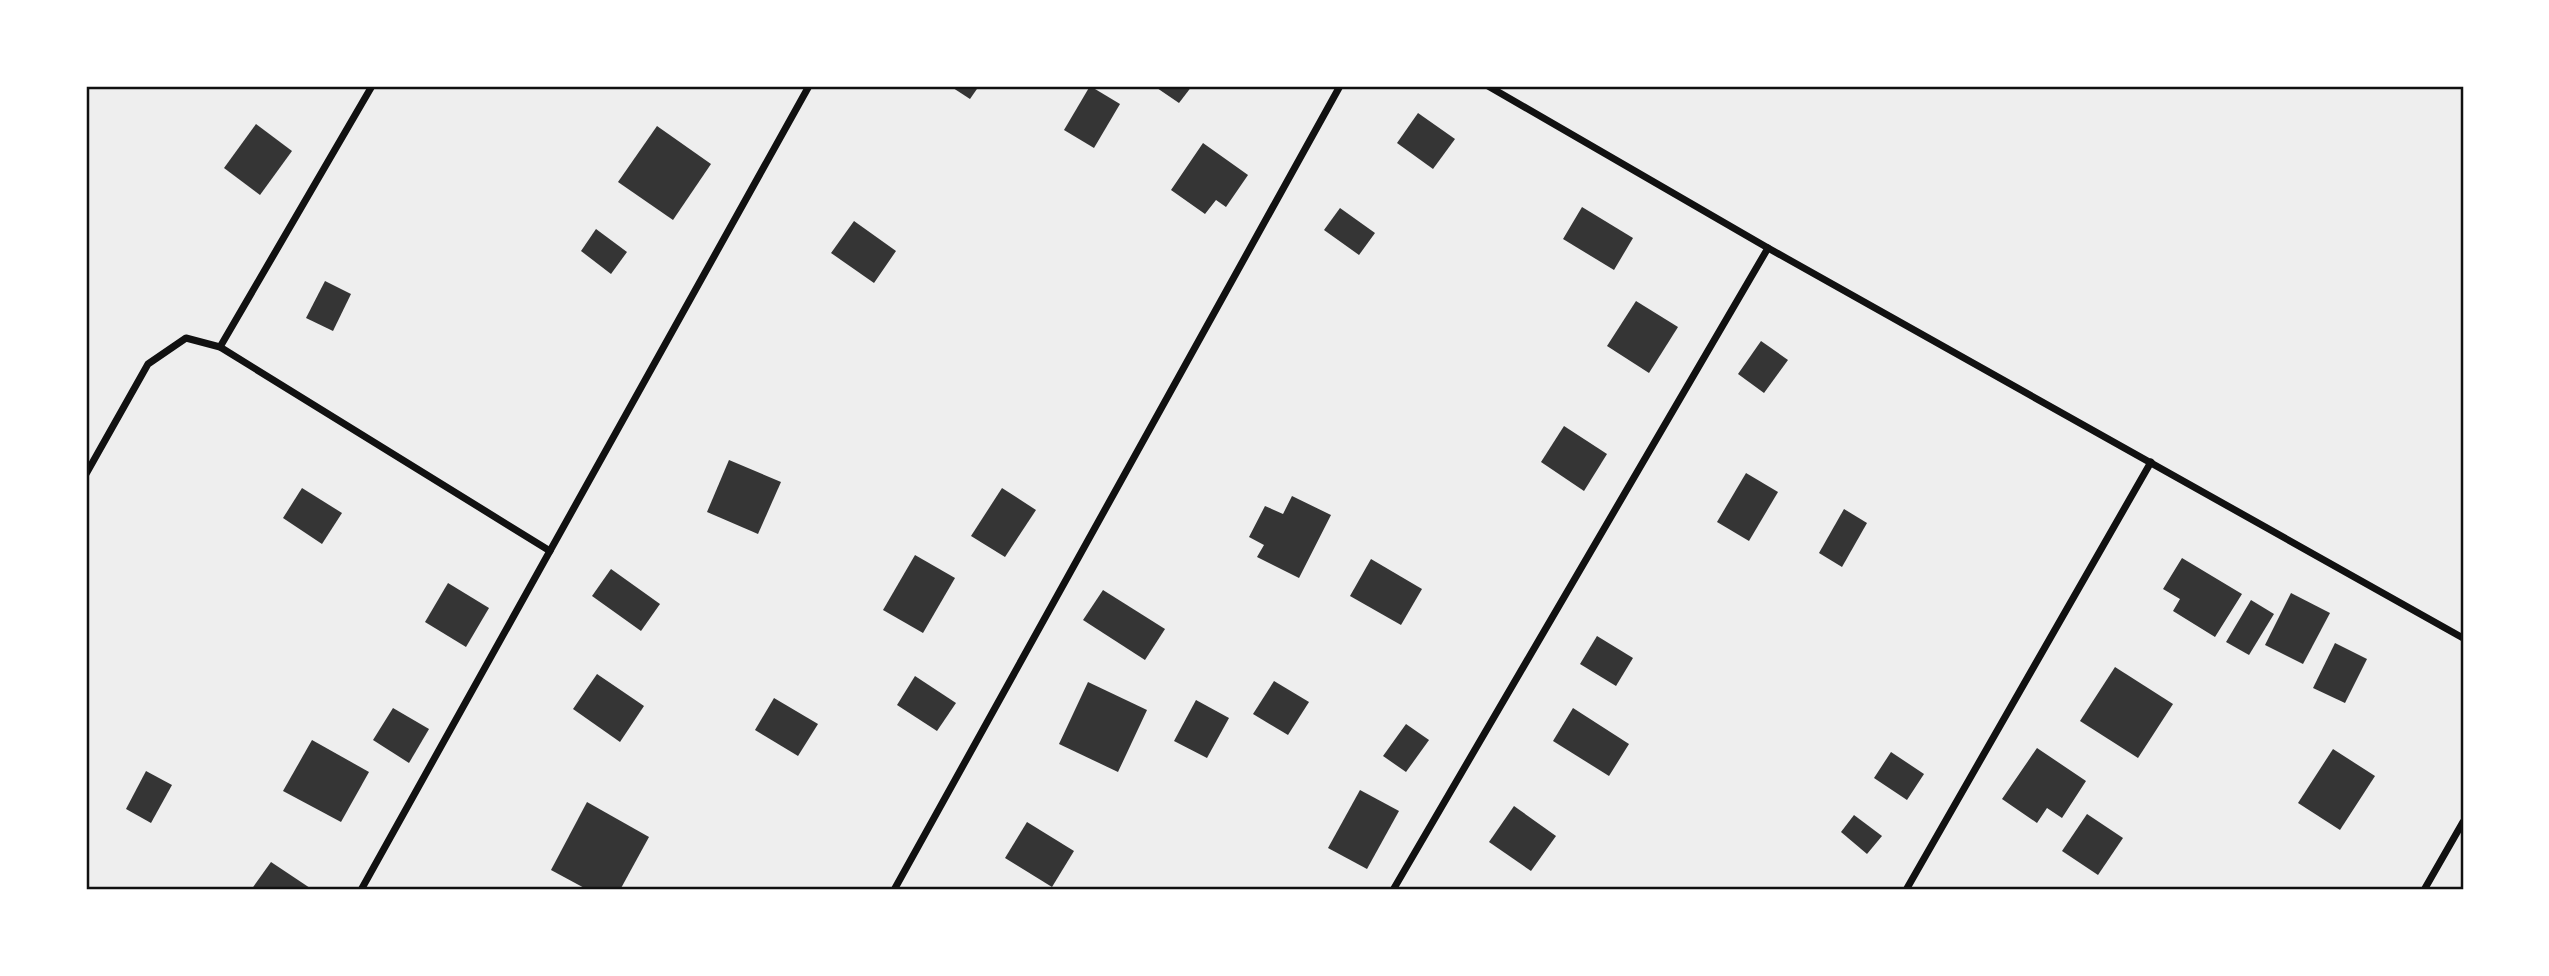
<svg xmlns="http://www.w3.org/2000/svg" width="2549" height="976" font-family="Barlow,sans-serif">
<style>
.green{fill:#eee}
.building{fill:#353535}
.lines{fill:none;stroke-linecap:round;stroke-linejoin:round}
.minor{stroke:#111;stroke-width:7}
.neatline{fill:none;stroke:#111;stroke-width:2.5}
</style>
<rect width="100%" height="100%" fill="#fff"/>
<rect class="green" x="86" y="86" width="2377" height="804"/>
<g class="building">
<path d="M950 86H979L970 99Z"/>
<path d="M1090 86 1120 104 1094 148 1064 130Z"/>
<path d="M1154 86H1192L1179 103Z"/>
<path d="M1418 113 1455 139 1433 169 1397 143Z"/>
<path d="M256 124 292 151 260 195 224 168Z"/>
<path d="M657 126 711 164 673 220 618 182Z"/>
<path d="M1203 143 1248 175 1226 207 1216 200 1205 214 1171 190Z"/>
<path d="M1582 207 1633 238 1614 270 1563 239Z"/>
<path d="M1340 208 1375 233 1359 255 1324 230Z"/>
<path d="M854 221 896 251 874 283 831 253Z"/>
<path d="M596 229 627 252 611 274 581 251Z"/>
<path d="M325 281 351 294 333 331 306 318Z"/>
<path d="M1636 301 1678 327 1649 373 1607 346Z"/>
<path d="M1761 341 1788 360 1764 393 1738 374Z"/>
<path d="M1564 426 1607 454 1584 491 1541 462Z"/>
<path d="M729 460 781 482 758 534 707 512Z"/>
<path d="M1746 473 1778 492 1749 541 1717 522Z"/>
<path d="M302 488 342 513 322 544 283 518Z"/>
<path d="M1002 488 1036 510 1005 557 971 536Z"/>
<path d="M1292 496 1331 515 1299 578 1257 557 1264 545 1249 537 1265 506 1283 514Z"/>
<path d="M1844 509 1867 523 1842 567 1819 553Z"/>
<path d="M915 555 955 578 923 633 883 610Z"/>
<path d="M2182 558 2242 594 2215 637 2173 611 2180 599 2163 589Z"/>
<path d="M1371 559 1422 589 1401 625 1350 596Z"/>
<path d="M611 569 660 604 641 631 592 596Z"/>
<path d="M448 583 489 608 466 647 425 622Z"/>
<path d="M1103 590 1165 629 1145 660 1083 620Z"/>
<path d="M2291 593 2330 613 2303 664 2265 645Z"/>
<path d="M2251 600 2274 614 2249 655 2226 642Z"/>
<path d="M1597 636 1633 658 1616 686 1580 664Z"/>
<path d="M2335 643 2367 659 2345 703 2313 688Z"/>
<path d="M2115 667 2173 704 2138 758 2080 721Z"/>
<path d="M597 674 644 706 620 742 573 709Z"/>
<path d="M915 676 956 703 937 731 897 705Z"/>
<path d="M1274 681 1309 702 1288 735 1253 714Z"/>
<path d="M1088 682 1147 710 1118 772 1059 744Z"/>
<path d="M774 698 818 724 798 756 755 730Z"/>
<path d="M1196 700 1229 718 1207 758 1174 741Z"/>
<path d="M393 708 429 729 409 763 373 740Z"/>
<path d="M1573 708 1629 744 1609 776 1553 741Z"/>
<path d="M1406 724 1429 740 1406 772 1383 756Z"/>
<path d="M312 740 369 772 341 822 283 791Z"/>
<path d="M2037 748 2086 781 2062 818 2047 808 2037 823 2002 799Z"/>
<path d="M2333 749 2375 776 2340 830 2298 803Z"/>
<path d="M1891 752 1924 774 1907 800 1874 778Z"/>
<path d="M146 771 172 785 151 823 126 809Z"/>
<path d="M1360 790 1399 811 1367 869 1328 848Z"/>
<path d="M587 802 649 837 620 890H588L551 870Z"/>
<path d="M1514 806 1556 836 1531 871 1489 842Z"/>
<path d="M2087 814 2123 838 2098 875 2062 851Z"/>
<path d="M1854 815 1882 836 1867 854 1841 832Z"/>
<path d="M1027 822 1074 851 1052 887 1005 858Z"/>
<path d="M271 862 313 890H251Z"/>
</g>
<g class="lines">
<g class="minor">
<path d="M1488 86 1768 248 2463 638"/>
<path d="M220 347 372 86"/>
<path d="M86 474 148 364 186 338 220 347 550 551"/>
<path d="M361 890 809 86"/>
<path d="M894 890 1340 86"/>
<path d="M1393 890 1768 248"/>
<path d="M1906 890 2151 462"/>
<path d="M2424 890 2463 822"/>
</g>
</g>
<rect width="2549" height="976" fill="none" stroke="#ffffff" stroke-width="175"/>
<rect x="88" y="88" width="2374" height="800" class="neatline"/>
</svg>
